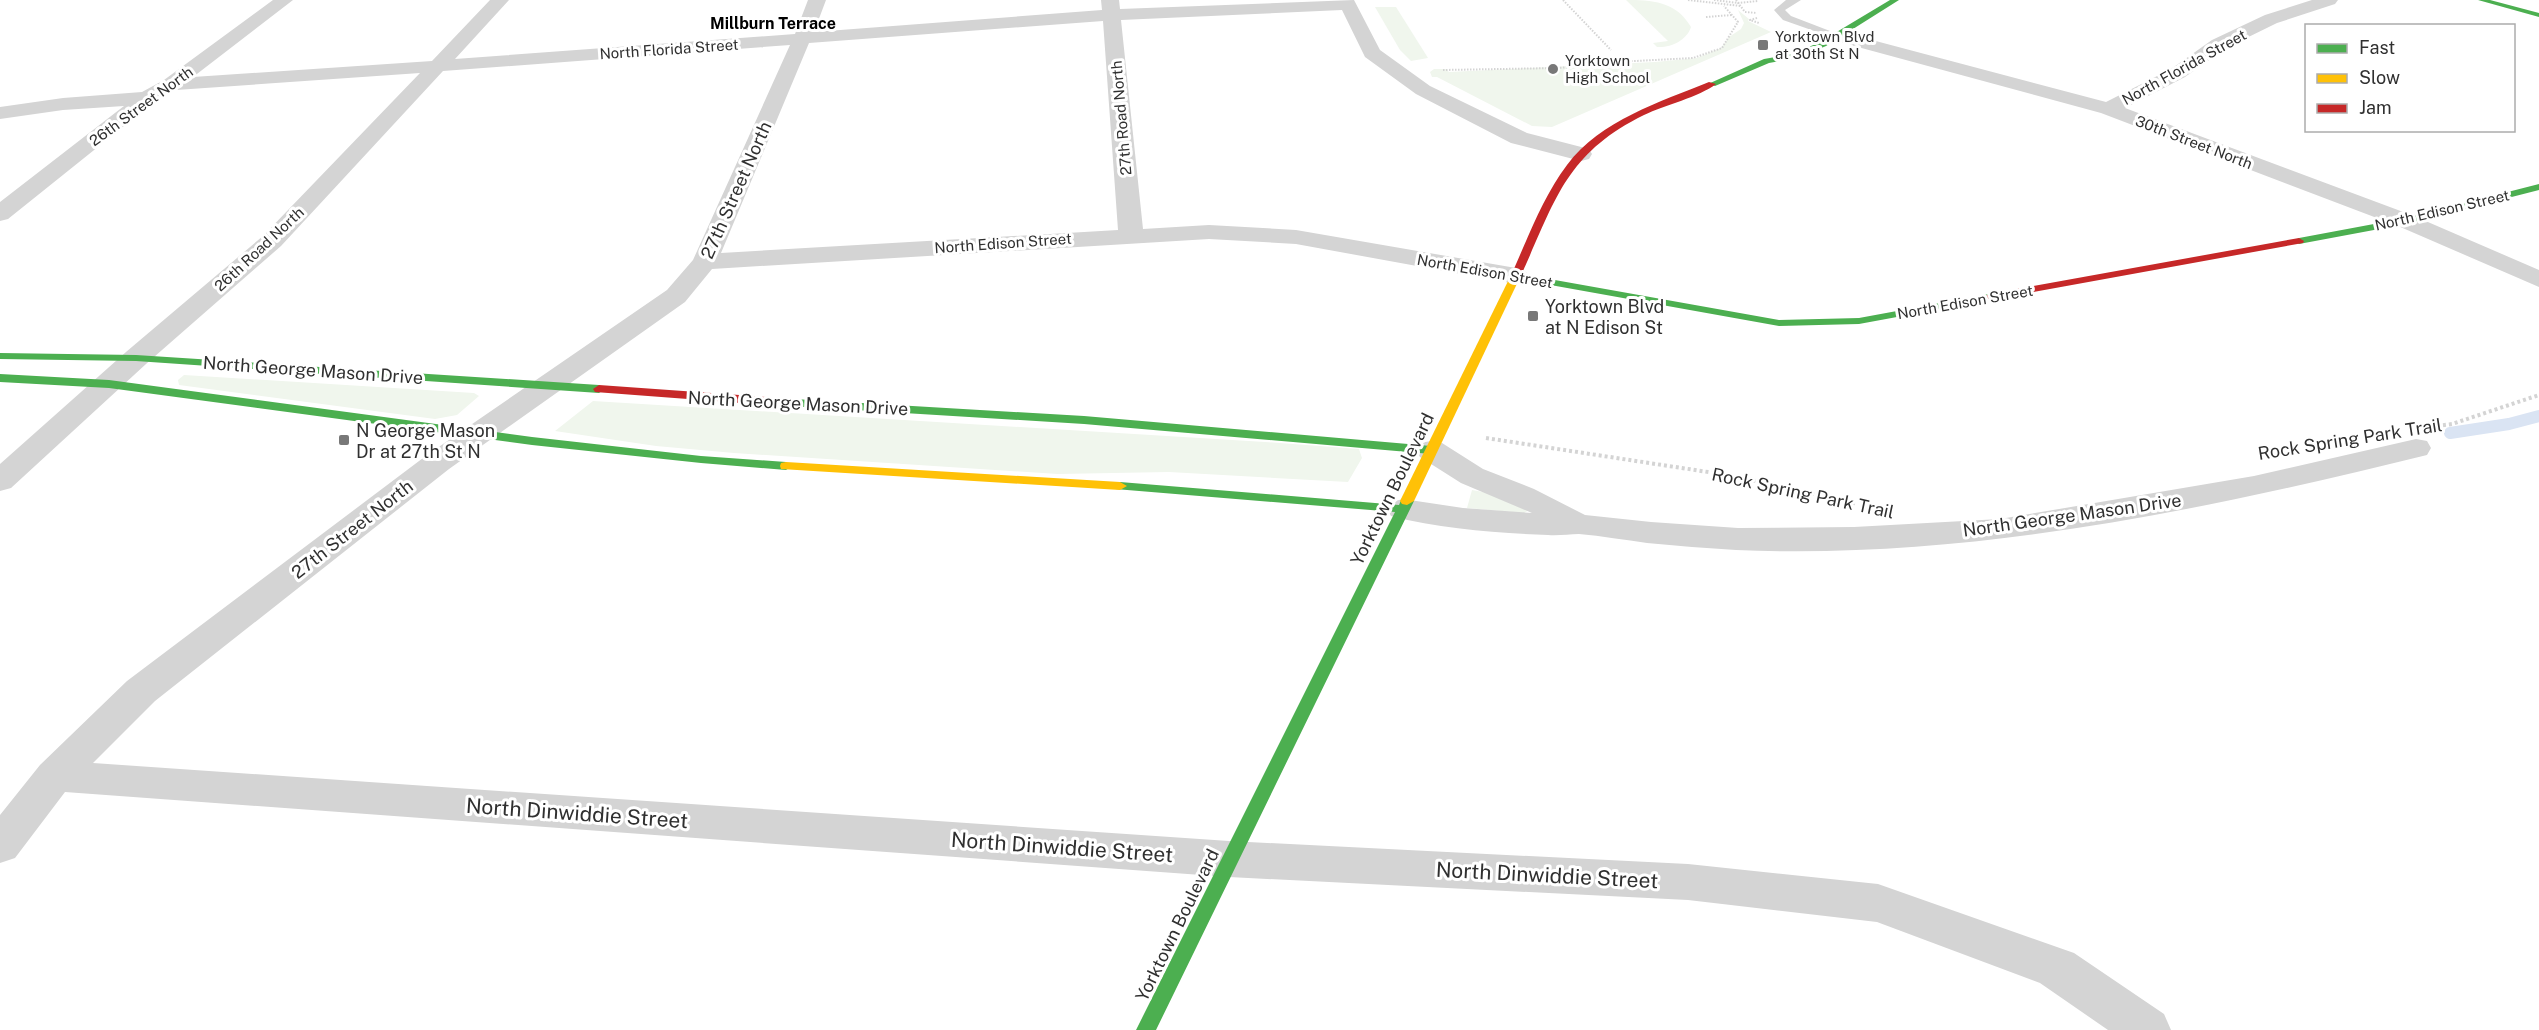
<svg xmlns="http://www.w3.org/2000/svg" width="2539" height="1030" font-family="'Public Sans',sans-serif">
<style>
.green{fill:#f0f6ed}
.lines{fill:none;stroke-linecap:round;stroke-linejoin:round}
.stream{stroke:#dae4f3;stroke-width:12}
.path-far1{stroke:#d4d4d4;stroke-width:2;stroke-dasharray:1.5 1.5;stroke-linecap:butt}
.path{stroke:#d4d4d4;stroke-width:4;stroke-dasharray:3 3;stroke-linecap:butt}
.lane{fill:#d4d4d4;fill-rule:evenodd}
.street{fill:#d4d4d4;fill-rule:evenodd}
.fast{fill:#4caf50;fill-rule:evenodd}
.slow{fill:#ffc107;fill-rule:evenodd}
.jam{fill:#c62828;fill-rule:evenodd}
.poi-dot{fill:#787878;stroke:#fff;stroke-width:2}
.labels{text-anchor:middle;dominant-baseline:central;stroke-width:6;stroke-linejoin:round;paint-order:stroke}
.far-poi-label{font-size:15px;fill:#303030;stroke:#fff;text-anchor:start}
.far-street-label{font-size:15px;fill:#303030;stroke:#fff}
.far-neighbourhood-label{font-size:16px;font-weight:bold;fill:#000;stroke:#fff}
.street-label{font-size:18px;fill:#303030;stroke:#fff}
.poi-label{font-size:18px;fill:#303030;stroke:#fff;text-anchor:start}
.near-street-label{font-size:21px;fill:#303030;stroke:#fff}
</style>
<rect width="100%" height="100%" fill="#fff"/>
<g class="green">
<path d="M1626 0C1651 0 1676 1 1691 27 1687 40 1671 48 1657 47L1653 43 1668 41Z"/>
<path d="M1375 7H1396L1428 58 1411 61 1400 50Z"/>
<path d="M1738 10 1749 19 1748 21 1771 32 1552 127 1532 126 1437 77H1432L1430 72 1434 69H1446L1449 72 1655 62 1697 58 1721 48 1729 37 1741 29 1744 23Z"/>
<path d="M184 375 474 393 479 396 457 415 435 419 179 385 178 380Z"/>
<path d="M593 401 1265 442 1359 449 1362 458 1348 482 1169 472 1058 474 734 453 656 446 555 431Z"/>
<path d="M1472 490 1494 494 1531 509 1524 513 1467 508Z"/>
</g>
<g class="lines">
<path class="stream" d="M2450 433 2509 424 2539 416"/>
<g class="path-far1">
<path d="M1563 0 1611 50"/>
<path d="M1688 0 1741 6"/>
<path d="M1714 0 1738 3 1758 1"/>
<path d="M1736 0 1745 12 1757 13"/>
<path d="M1706 17 1732 15"/>
<path d="M1757 18 1750 20 1759 23"/>
<path d="M1443 70 1558 68 1571 67 1577 64 1693 58 1722 48 1736 25 1738 22 1724 6"/>
</g>
<g class="path">
<path d="M2437 426 2452 424 2539 395"/>
<path d="M1486 438 1734 476 1858 504"/>
</g>
<path class="lane" d="M1786 0H1801L1785 10 1791 16 1843 36 1842 38H1834L1783 20 1774 10Z"/>
<g class="street">
<path d="M273 0H293L193 77 432 61 490 0H509L455 59 795 34 808 0H826L814 32 1102 10 1101 0H1119L1120 9 1354 0 1380 50 1430 86 1527 133 1589 149 1592 154 1589 159 1581 161 1511 143 1416 94 1365 57 1342 10 1121 20 1143 229 1209 225 1296 230 1516 268 1525 271 1529 276 1525 281 1516 284 1296 244 1209 239 712 269 685 302 449 469 155 701 93 763 1229 841 1688 864 1878 884 2074 953 2164 1014 2171 1030H2108L2040 983 1877 922 1688 900 1229 877 65 792 15 858 0 863V815L40 765 127 681 427 455 667 290 693 260 790 45 443 71 281 246 146 364 11 488 0 491V464L126 352 263 236 420 73 176 90 154 102 8 219 0 221V202L124 106 63 110 0 119V107L63 98 142 92 164 80ZM1103 21 1118 230 721 253 809 43Z"/>
<path d="M2312 0H2338L2335 4 2277 23 2226 48 2185 77 2125 108 2414 216 2539 270V287L2398 226 2101 113 1832 40 1829 36 1832 32 1838 31 2106 102 2171 69 2212 40 2265 15Z"/>
<path d="M2416 439 2427 441 2431 448 2427 455C2203 510 1969 560 1736 550 1707 548 1677 546 1647 543 1625 540 1602 536 1579 534 1569 534 1558 536 1548 535 1496 533 1442 529 1391 516L1387 509 1391 502 1403 499 1463 508 1532 513 1461 483 1420 457 1415 450 1420 443 1431 441 1442 443 1483 469 1534 489 1585 515 1651 522 1738 528 1854 527 2000 519 2254 476Z"/>
</g>
<g class="fast">
<path d="M1890 0H1899L1826 46 1798 58 1769 63 1715 86 1708 84 1764 59 1793 54 1820 42Z"/>
<path d="M2478 0H2490L2539 13V17Z"/>
<path d="M2539 184V190L2406 224 2299 244 2294 241 2299 238 2406 218Z"/>
<path d="M1516 273 1779 320 1859 318 1989 294 1994 297 1989 300 1859 324 1779 326 1512 278V274Z"/>
<path d="M0 353 136 355 599 385 605 389 599 393 136 361 0 359Z"/>
<path d="M0 374 109 380 532 437 701 456 786 462 792 466 786 470 701 463 532 445 109 388 0 382Z"/>
<path d="M794 399 1084 416 1431 446 1437 450 1431 454 1084 424 790 406 788 403 790 400Z"/>
<path d="M1120 482 1399 505 1402 498 1407 497 1414 501 1156 1030H1136L1395 512 1115 489 1113 486 1115 483Z"/>
</g>
<g class="slow">
<path d="M1518 268 1523 271 1414 501 1407 505 1402 504 1400 501 1513 271Z"/>
<path d="M786 462 1120 482 1127 486 1120 490 781 469 780 466 781 463Z"/>
</g>
<g class="jam">
<path d="M1709 82 1716 84C1699 97 1665 105 1644 115 1567 153 1556 198 1523 271L1522 273H1514L1513 271C1529 235 1543 197 1567 165 1601 120 1660 102 1709 82Z"/>
<path d="M2299 238 2304 241 2303 243 1989 300 1984 297 1989 294Z"/>
<path d="M599 385 794 399 800 403 794 407 595 392 593 389Z"/>
</g>
</g>
<g class="poi-dot">
<rect x="1757" y="39" width="12" height="12" rx="3"/>
<circle cx="1553" cy="69" r="6"/>
<rect x="1527" y="310" width="12" height="12" rx="3"/>
<rect x="338" y="434" width="12" height="12" rx="3"/>
</g>
<g class="labels">
<g class="far-poi-label">
<text x="1775" y="36">Yorktown Blvd<tspan x="1775" dy="17">at 30th St N</tspan></text>
<text x="1565" y="60">Yorktown<tspan x="1565" dy="17">High School</tspan></text>
</g>
<g class="far-street-label">
<text transform="translate(669 49) rotate(-4)">North Florida Street</text>
<text transform="translate(2184 67) rotate(-29)">North Florida Street</text>
<text transform="translate(141 106) rotate(-36)">26th Street North</text>
<text transform="translate(1121 118) rotate(-95)">27th Road North</text>
<text transform="translate(2194 142) rotate(21)">30th Street North</text>
<text transform="translate(2442 210) rotate(-13)">North Edison Street</text>
<text transform="translate(1003 243) rotate(-4)">North Edison Street</text>
<text transform="translate(259 249) rotate(-43)">26th Road North</text>
<text transform="translate(1485 271) rotate(10)">North Edison Street</text>
<text transform="translate(1965 302) rotate(-10)">North Edison Street</text>
</g>
<g class="far-neighbourhood-label">
<text x="773" y="23">Millburn Terrace</text>
</g>
<g class="street-label">
<text transform="translate(736 190) rotate(-66)">27th Street North</text>
<text transform="translate(313 370) rotate(4)">North George Mason Drive</text>
<text transform="translate(798 403) rotate(3)">North George Mason Drive</text>
<text transform="translate(2350 439) rotate(-9)">Rock Spring Park Trail</text>
<text transform="translate(1392 489) rotate(-64)">Yorktown Boulevard</text>
<text transform="translate(1803 493) rotate(12)">Rock Spring Park Trail</text>
<text transform="translate(2072 515) rotate(-8)">North George Mason Drive</text>
<text transform="translate(352 529) rotate(-38)">27th Street North</text>
<text transform="translate(1177 925) rotate(-64)">Yorktown Boulevard</text>
</g>
<g class="poi-label">
<text x="1545" y="306">Yorktown Blvd<tspan x="1545" dy="21">at N Edison St</tspan></text>
<text x="356" y="430">N George Mason<tspan x="356" dy="21">Dr at 27th St N</tspan></text>
</g>
<g class="near-street-label">
<text transform="translate(577 813) rotate(4)">North Dinwiddie Street</text>
<text transform="translate(1062 847) rotate(4)">North Dinwiddie Street</text>
<text transform="translate(1547 875) rotate(3)">North Dinwiddie Street</text>
</g>
</g>
<rect x="2305" y="24" width="210" height="108" fill="#ffffff" stroke="#acacac" stroke-width="1.5"/>
<rect x="2317" y="44" width="30" height="9" fill="#4caf50" stroke="#acacac" stroke-width="1.5"/>
<text x="2359" y="54" font-size="18" fill="#303030">Fast</text>
<rect x="2317" y="74" width="30" height="9" fill="#ffc107" stroke="#acacac" stroke-width="1.5"/>
<text x="2359" y="84" font-size="18" fill="#303030">Slow</text>
<rect x="2317" y="104" width="30" height="9" fill="#c62828" stroke="#acacac" stroke-width="1.5"/>
<text x="2359" y="114" font-size="18" fill="#303030">Jam</text>
</svg>
